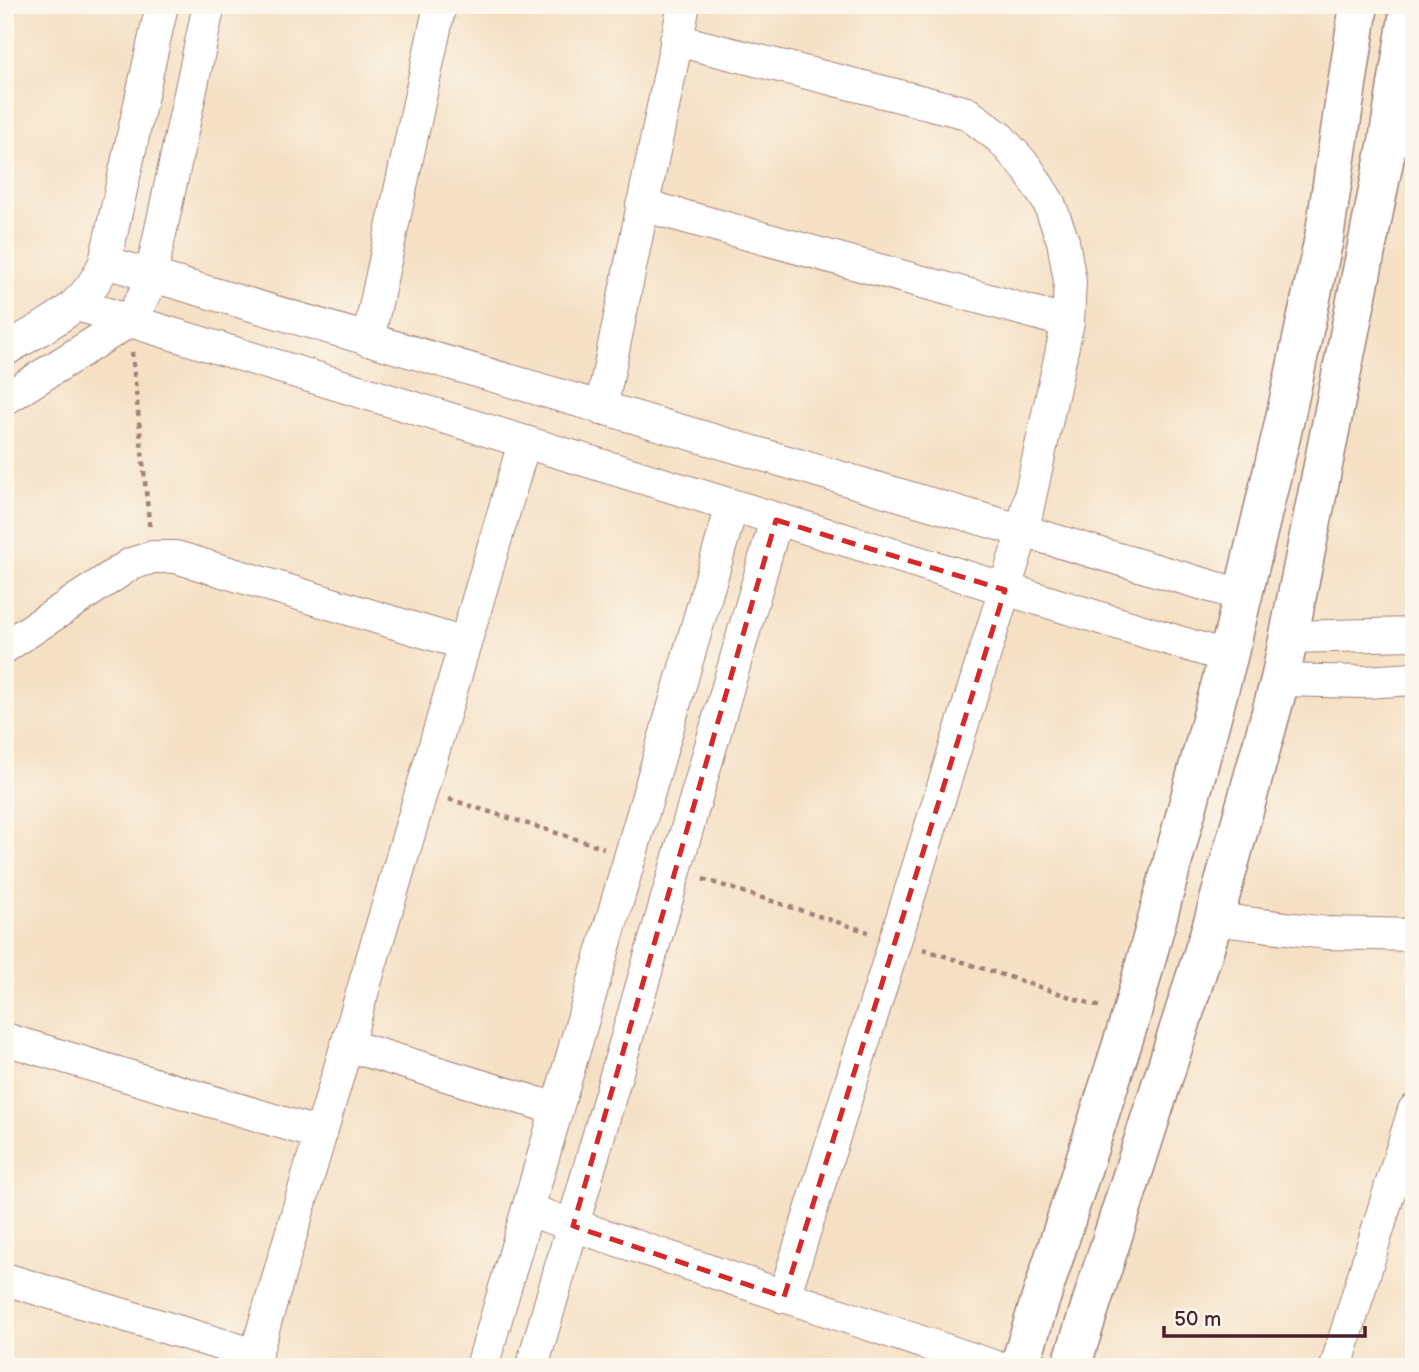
<svg xmlns="http://www.w3.org/2000/svg" width="1419" height="1372" font-family="'Balsamiq Sans',sans-serif">
<style>
.lines{fill:none;stroke-linecap:round;stroke-linejoin:round}
.street-casing{stroke:#a08078;stroke-width:34}
.secondary-casing{stroke:#a08078;stroke-width:41}
.path{stroke:#a08078;stroke-width:4.5;stroke-dasharray:5 5;stroke-linecap:butt}
.street{stroke:#fff;stroke-width:32}
.secondary{stroke:#fff;stroke-width:38}
.marked{fill:none;stroke:#d62828;stroke-width:5;stroke-dasharray:14 9;stroke-linejoin:round}
</style>
<rect width="100%" height="100%" fill="#fbf7ec"/>
<filter id="ink" filterUnits="userSpaceOnUse"><feTurbulence type="fractalNoise" baseFrequency=".0143" numOctaves="2"/><feDisplacementMap in="SourceGraphic" scale="14" xChannelSelector="R" yChannelSelector="G"/><feConvolveMatrix kernelMatrix="1 2 1 2 8 2 1 2 1" color-interpolation-filters="sRGB"/></filter>
<filter id="wash" filterUnits="userSpaceOnUse"><feTurbulence type="fractalNoise" baseFrequency=".00686" numOctaves="4" result="noise"/><feDisplacementMap in="SourceGraphic" scale="28" xChannelSelector="R" yChannelSelector="G"/><feGaussianBlur stdDeviation="1.57" result="paint"/><feColorMatrix in="noise" values="0 0 0 0 0 0 0 0 0 0 0 0 0 0 0 0 0 1.4 0 .05"/><feComposite in="paint" operator="in"/></filter>
<g filter="url(#wash)">
<rect width="100%" height="100%" fill="#f5e0c4"/>
</g>
<g filter="url(#ink)">
<g class="lines">
<defs>
<g id="street">
<path d="M676 40 967 113 1000 138 1027 168 1049 203 1063 241 1070 281 1068 322 1022 534 784 1297"/>
<path d="M642 205 1068 322"/>
<path d="M105 262 1241 595"/>
<path d="M78 305 1228 657"/>
<path d="M368 340 440 5"/>
<path d="M5 350C47 324 85 310 105 262L162 5"/>
<path d="M5 399 129 321 146 292 151 276 209 5"/>
<path d="M601 409 684 5"/>
<path d="M1290 637 1414 634"/>
<path d="M5 647 131 564 153 557H176L465 644"/>
<path d="M1280 680 1365 682 1414 679"/>
<path d="M1214 919 1326 933 1414 935"/>
<path d="M5 1039 320 1134"/>
<path d="M347 1045 557 1109"/>
<path d="M528 1210 996 1367"/>
<path d="M5 1279 256 1355"/>
<path d="M252 1367 524 443"/>
<path d="M482 1367 732 506"/>
<path d="M532 1367 776 520"/>
<path d="M1336 1367 1414 1110"/>
</g>
<g id="secondary">
<path d="M1019 1367 1131 1016 1228 657 1282 432 1324 238 1359 5"/>
<path d="M1071 1367 1214 919 1280 680 1388 141 1410 5"/>
</g>
</defs>
<use href="#street" class="street-casing"/>
<use href="#secondary" class="secondary-casing"/>
<g class="path">
<path d="M132 352 150 531"/>
<path d="M449 799 604 848"/>
<path d="M703 879 868 932"/>
<path d="M923 949 1101 1007"/>
</g>
<use href="#street" class="street"/>
<use href="#secondary" class="secondary"/>
</g>
</g>
<path class="marked" d="M776 520 1005 590 784 1297 573 1226Z"/>
<rect width="1419" height="1372" fill="none" stroke="#fbf7ec" stroke-width="28"/>
<path d="M1164 1326v10h201v-10" fill="none" stroke="#4a1f2b" stroke-width="3.5"/>
<text x="1174" y="1326" font-size="21" fill="#4a1f2b" stroke="#fbf7ec" stroke-width="5" paint-order="stroke">50 m</text>
</svg>
